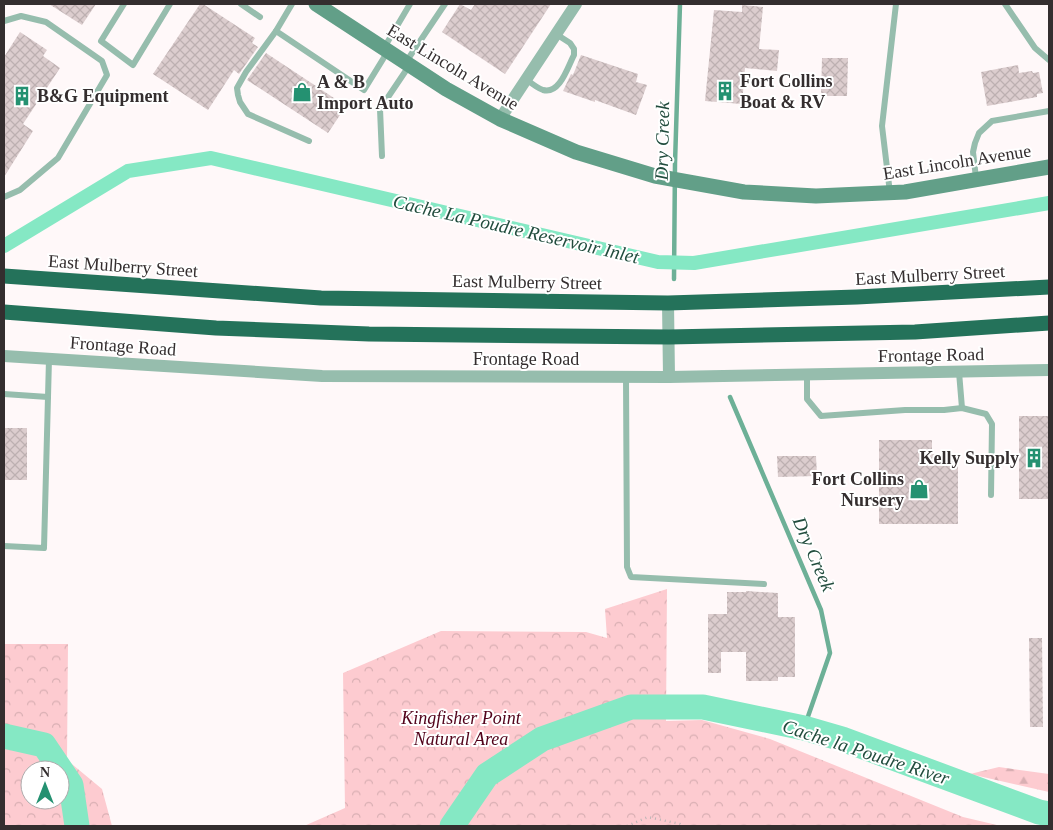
<svg xmlns="http://www.w3.org/2000/svg" width="1053" height="830" font-family="'Times New Roman',serif">
<style>
.forest{fill:url(#forest-firs)}
.park{fill:url(#park-crowns);fill-rule:evenodd}
.lines{fill:none;stroke-linecap:round;stroke-linejoin:round}
.stream{stroke:#6db097;stroke-width:4.5}
.canal{stroke:#85e8c4;stroke-width:14}
.river{stroke:#85e8c4;stroke-width:25}
.building{fill:url(#building-cross-hatch)}
.path{stroke:#bbb5b6;stroke-width:2.5;stroke-dasharray:1 4;stroke-linecap:butt}
.lane{stroke:#96bdad;stroke-width:6}
.street{stroke:#96bdad;stroke-width:12}
.secondary{stroke:#629f88;stroke-width:15}
.highway{stroke:#24725a;stroke-width:15}
.labels{text-anchor:middle;dominant-baseline:central;stroke-width:4;stroke-linejoin:round;paint-order:stroke}
.street-label{font-size:18px;fill:#342e2f;stroke:#fff}
.poi-label{font-size:18px;font-weight:bold;fill:#342e2f;stroke:#fff;text-anchor:start}
.park-label{font-size:18px;font-style:italic;fill:#52031b;stroke:#fff}
.water-label{font-size:19px;font-style:italic;fill:#214c3d;stroke:#fff}
</style>
<defs>
<pattern id="forest-firs" width="22" height="20" patternUnits="userSpaceOnUse" patternTransform="scale(1.25)"><rect width="22" height="20" fill="#fdcbd0"/><path d="M5 1l3.5 6h-7zM16 11l3.5 6h-7z" fill="#d9afb3"/></pattern>
<pattern id="park-crowns" width="20" height="18" patternUnits="userSpaceOnUse" patternTransform="scale(1.25)"><rect width="20" height="18" fill="#fdcbd0"/><path d="M2 6a3 3 0 1 1 6 0M12 15a3 3 0 1 1 6 0" fill="none" stroke="#d9afb3"/></pattern>
<pattern id="building-cross-hatch" width="8" height="8" patternUnits="userSpaceOnUse" patternTransform="scale(1.25)"><rect width="8" height="8" fill="#dccdce"/><path d="M0 0l8 8M0 8l8-8" fill="none" stroke="#bdb0b1"/></pattern>
</defs>
<rect width="100%" height="100%" fill="#fff8f9"/>
<path class="forest" d="M999 767 1049 774V792L970 774Z"/>
<g class="park">
<path d="M667 589 666 721 702 720 770 739 963 817 1001 826H304L345 808 343 673 441 631 586 632 607 638 605 609Z"/>
<path d="M4 644H68L67 760 102 789 112 826H4ZM30 770H60V800H30Z"/>
</g>
<g class="lines">
<g class="stream">
<path d="M674 279 675 163 680 4"/>
<path d="M730 397 821 610 830 653 804 728"/>
</g>
<path class="canal" d="M4 246 128 171 211 158 658 262 694 263 1049 203"/>
<g class="river">
<path d="M4 736 44 745 71 785 77 826"/>
<path d="M452 826 487 775 542 739 631 707H703L804 728 842 739 1039 812 1049 814"/>
</g>
</g>
<g class="building">
<path d="M49 4H96L82 25Z"/>
<path d="M200 4H203L255 38 252 43 258 47 239 74 234 70 208 110 153 74Z"/>
<path d="M460 4 471 10 475 4H551L505 74 442 32Z"/>
<path d="M742 5 763 7 759 49 779 50 777 71 745 68 742 104 705 101 714 10 742 12Z"/>
<path d="M20 32 47 50 43 56 60 68 23 124 33 131 4 177V57Z"/>
<path d="M266 53 346 106 328 133 247 80Z"/>
<path d="M581 55 638 74 636 82 647 85 636 115 595 100V102L563 91 571 74 573 75Z"/>
<path d="M822 58H848L847 96H821Z"/>
<path d="M1018 65 1019 73 1032 71 1033 73 1039 72 1043 93 1037 94V97L987 106 981 72Z"/>
<rect x="1019" y="416" width="30" height="83"/>
<rect x="4" y="428" width="23" height="52"/>
<path d="M879 440H932V454H958V524H879Z"/>
<path d="M777 456H816L817 476 778 477Z"/>
<path d="M746 591 778 593V617H795V677H778V681H746V652H721V673H708V614H727V592H746Z"/>
<path d="M1029 638H1042L1043 727H1030Z"/>
</g>
<g class="lines">
<path class="path" d="M627 826 648 817 680 824 683 826"/>
<g class="lane">
<path d="M124 4 101 41 133 65 170 4"/>
<path d="M241 4 260 17"/>
<path d="M292 4 276 31 364 90 388 51"/>
<path d="M1005 4 1035 48 1049 60"/>
<path d="M4 21 21 16 46 22 102 61 107 75 58 158 20 190 4 197"/>
<path d="M276 31 246 72 237 88 238 95 240 102 248 114 309 141"/>
<path d="M384 48 410 4"/>
<path d="M406 62 445 4"/>
<path d="M526 79C531 83 537 88 543 90 560 95 568 66 574 55V49L570 43 556 34"/>
<path d="M382 156 380 109 409 66"/>
<path d="M976 178 973 152 975 143 979 133 992 121 1049 111"/>
<path d="M890 193 882 126 896 4"/>
<path d="M959 372 962 408"/>
<path d="M807 375V399L821 416 905 410H944L962 408 986 414 992 424 991 495"/>
<path d="M626 376 627 567 631 577 764 584"/>
<path d="M4 394 48 397"/>
<path d="M4 546 44 548 49 359"/>
</g>
<g class="street">
<path d="M500 119 576 4"/>
<path d="M668 303 669 377"/>
<path d="M4 356 322 376 669 377 1049 370"/>
</g>
<path class="secondary" d="M316 4 446 89 500 119 576 152 655 176 744 192 816 196 905 192 1049 167"/>
<g class="highway">
<path d="M4 276 321 298 668 303 857 297 1049 287"/>
<path d="M4 312 216 328 369 334 669 337 915 332 1049 323"/>
</g>
</g>
<defs>
<symbol id="building-bare" viewBox="-9 -9 18 18"><path d="M-4-6H4V6H1V3H-1V6H-4ZM-2.5-4.3h1.7v1.8h-1.7ZM.8-4.3h1.7v1.8H.8ZM-2.5-1h1.7V.8h-1.7ZM.8-1h1.7V.8H.8Z" fill="#249171" stroke="#fff" stroke-width="2.5" paint-order="stroke"/></symbol>
<symbol id="shop-bare" viewBox="-9 -9 18 18"><path d="M-5-2.5h2.3a2.7 3.5 0 0 1 5.4 0H5L5.5 6h-11ZM-1.5-2.5h3a1.5 2.3 0 0 0-3 0Z" fill="#249171" stroke="#fff" stroke-width="2.5" paint-order="stroke"/></symbol>
</defs>
<g fill-rule="evenodd">
<use href="#building-bare" x="711" y="77" width="28" height="28"/>
<use href="#shop-bare" x="288" y="78" width="28" height="28"/>
<use href="#building-bare" x="8" y="82" width="28" height="28"/>
<use href="#building-bare" x="1020" y="444" width="28" height="28"/>
<use href="#shop-bare" x="905" y="475" width="28" height="28"/>
</g>
<g class="labels">
<g class="street-label">
<text transform="translate(453 67) rotate(31)">East Lincoln Avenue</text>
<text transform="translate(957 162) rotate(-9)">East Lincoln Avenue</text>
<text transform="translate(123 266) rotate(4)">East Mulberry Street</text>
<text transform="translate(930 275) rotate(-3)">East Mulberry Street</text>
<text transform="translate(527 282) rotate(1)">East Mulberry Street</text>
<text transform="translate(123 346) rotate(4)">Frontage Road</text>
<text transform="translate(931 355) rotate(-1)">Frontage Road</text>
<text x="526" y="359">Frontage Road</text>
</g>
<g class="poi-label">
<text x="740" y="81">Fort Collins<tspan x="740" dy="21">Boat &amp; RV</tspan></text>
<text x="317" y="82">A &amp; B<tspan x="317" dy="21">Import Auto</tspan></text>
<text x="37" y="96">B&amp;G Equipment</text>
<text x="1019" y="458" text-anchor="end">Kelly Supply</text>
<text x="904" y="479" text-anchor="end">Fort Collins<tspan x="904" dy="21">Nursery</tspan></text>
</g>
<g class="park-label">
<text x="461" y="718">Kingfisher Point<tspan x="461" dy="21">Natural Area</tspan></text>
</g>
<g class="water-label">
<text transform="translate(662 141) rotate(-89)">Dry Creek</text>
<text transform="translate(516 229) rotate(13)">Cache La Poudre Reservoir Inlet</text>
<text transform="translate(814 554) rotate(67)">Dry Creek</text>
<text transform="translate(866 752) rotate(18)">Cache la Poudre River</text>
</g>
</g>
<rect width="1053" height="830" fill="none" stroke="#342e2f" stroke-width="10"/>
<g transform="translate(45 785)"><circle r="24" fill="#ffffff" stroke="#aeabac"/>
<path d="M0-4L9 19L0 12L-9 19Z" fill="#249171"/>
<text y="-8" font-size="14" font-weight="bold" text-anchor="middle" fill="#342e2f">N</text>
</g>
</svg>
